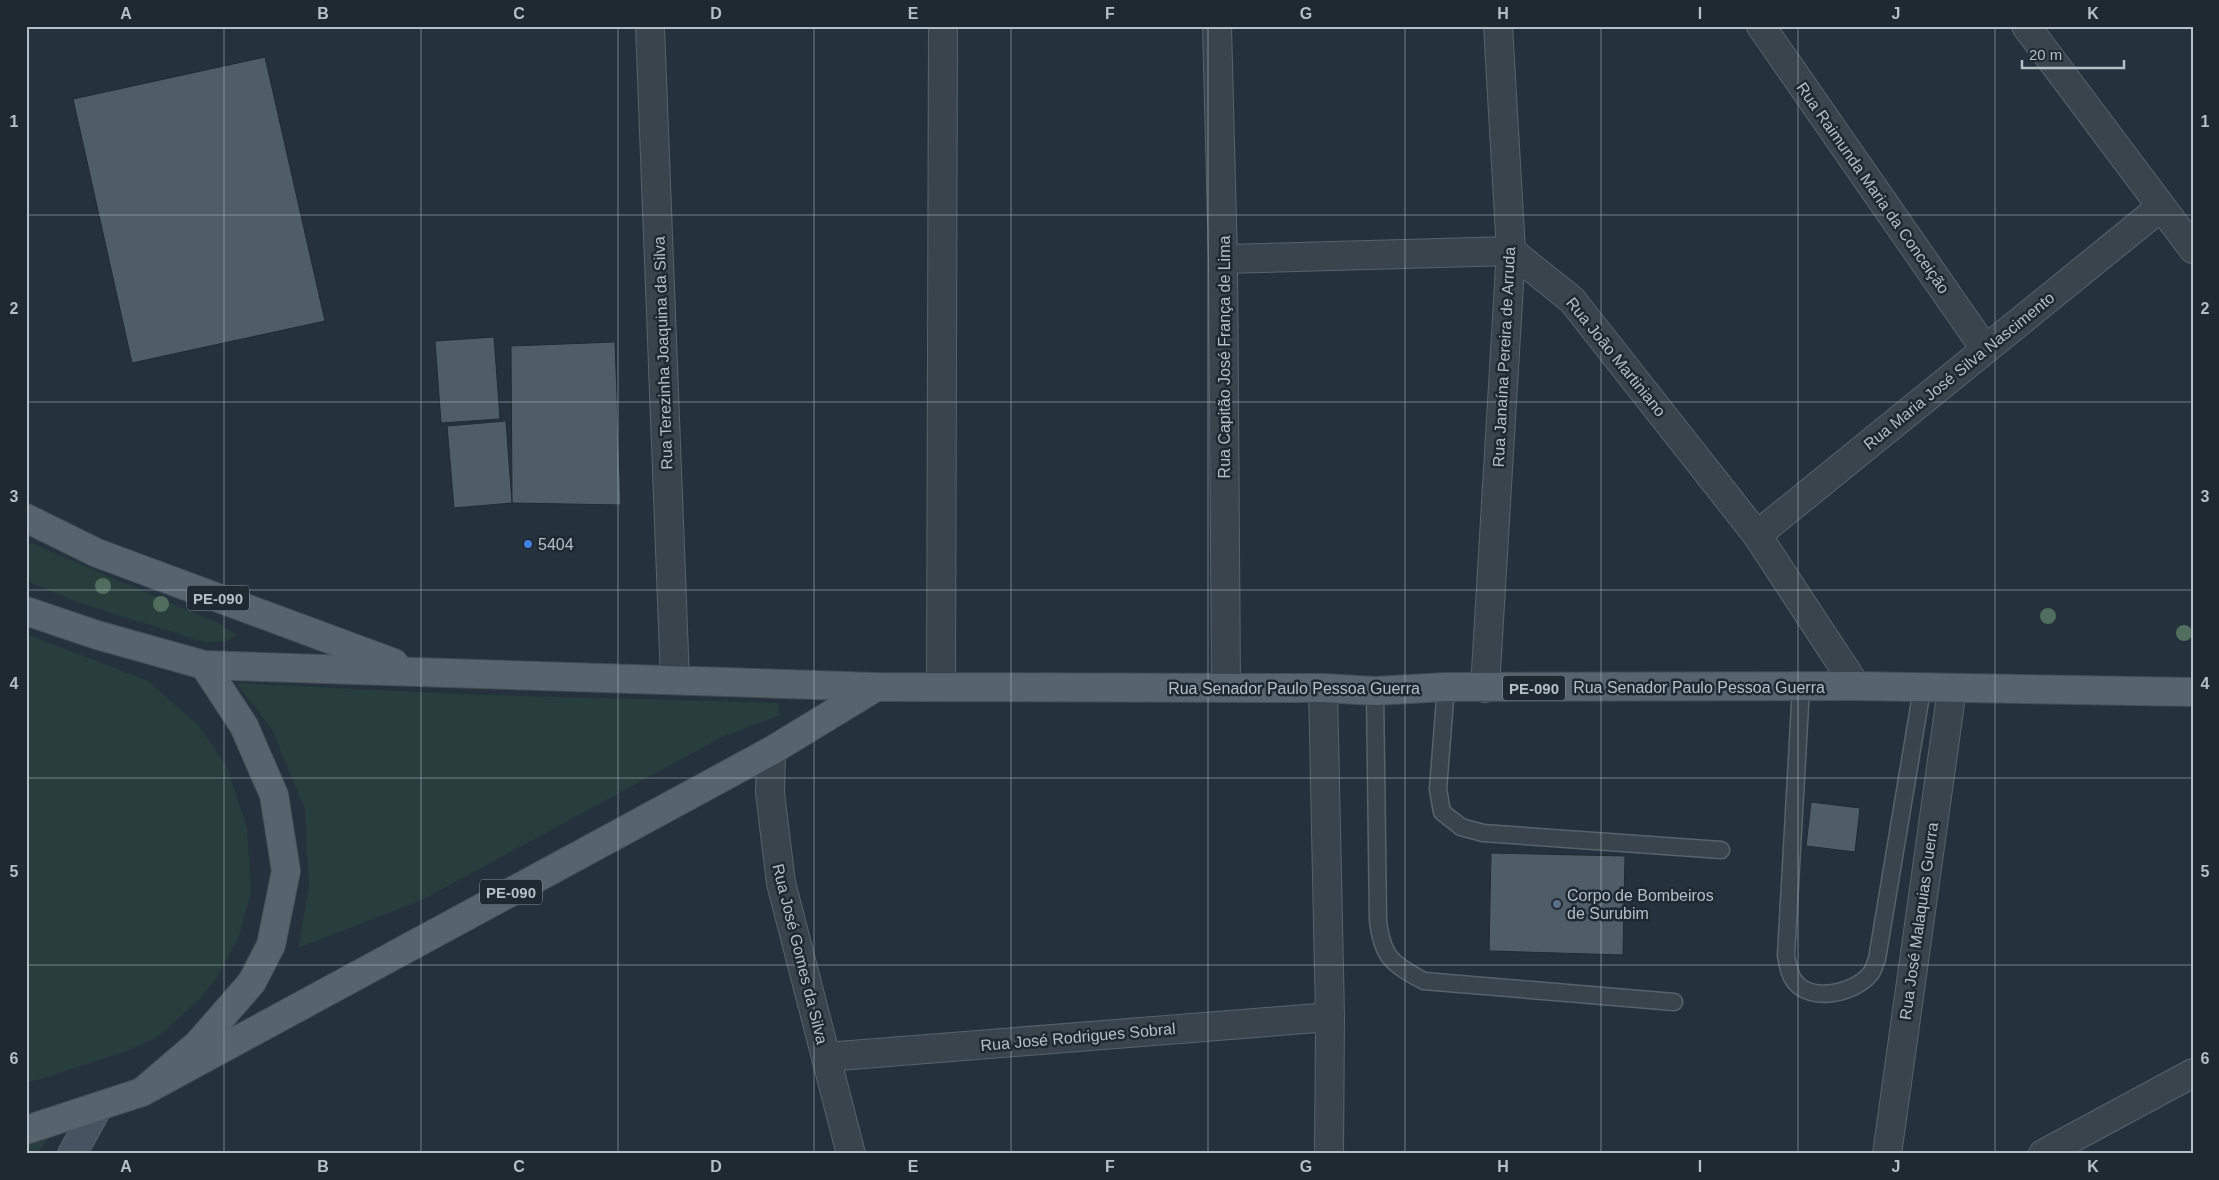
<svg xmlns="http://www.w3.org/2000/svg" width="2219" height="1180" font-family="Arial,sans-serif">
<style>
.green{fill:#273e3d}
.building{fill:#4e5d67;stroke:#202b34}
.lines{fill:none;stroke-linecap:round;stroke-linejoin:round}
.lane-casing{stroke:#57626b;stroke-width:19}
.street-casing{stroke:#57626b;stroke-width:30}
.secondary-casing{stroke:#57626b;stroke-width:30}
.primary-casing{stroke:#424d56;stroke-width:30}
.lane{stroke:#39444d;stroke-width:16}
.street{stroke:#39444d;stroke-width:28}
.secondary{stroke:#475360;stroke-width:28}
.primary{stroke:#57636d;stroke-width:28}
.tree{fill:#506d5d}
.grid{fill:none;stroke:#b5bfc8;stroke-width:1;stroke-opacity:0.55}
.shop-dot{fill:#3f7fe0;stroke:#1e2932;stroke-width:2}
.service-dot{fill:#5c6f8a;stroke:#1e2932;stroke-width:2}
.labels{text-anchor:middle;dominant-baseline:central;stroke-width:5;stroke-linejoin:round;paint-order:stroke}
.shield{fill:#1e2932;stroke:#88929b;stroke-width:1}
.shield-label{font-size:15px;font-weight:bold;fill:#b5bfc8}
.street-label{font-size:16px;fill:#b5bfc8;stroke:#1e2932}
.poi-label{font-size:16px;fill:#b5bfc8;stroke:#1e2932;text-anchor:start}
.neatline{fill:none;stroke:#b5bfc8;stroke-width:2}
.grid-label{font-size:16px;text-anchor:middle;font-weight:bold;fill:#b5bfc8}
</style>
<rect width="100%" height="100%" fill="#25323d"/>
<g class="green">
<path d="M26 541 218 623 237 635 228 641 204 642 77 602 26 581Z"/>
<path d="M26 634 148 681 199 726 227 767 247 828 251 892 239 936 217 977 200 999 181 1016 157 1037 127 1051 41 1079 26 1082Z"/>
<path d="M236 683 458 694 778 703 780 715 722 737 422 900 298 948 309 888 305 810 272 729Z"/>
<path d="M48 1139 37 1154H26V1144Z"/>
</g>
<g class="building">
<path d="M265 57 325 321 132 363 73 99Z"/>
<path d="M494 337 500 419 441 423 435 341Z"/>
<path d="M615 342 621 505 512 503 511 346Z"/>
<path d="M506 421 512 503 454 508 447 426Z"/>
<path d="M1811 802 1860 808 1855 852 1806 846Z"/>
<path d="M1491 853 1625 856 1623 955 1489 951Z"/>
</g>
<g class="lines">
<defs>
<g id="lane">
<path d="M1446 687 1438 789 1442 812 1461 827 1483 833 1721 850"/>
<path d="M1801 687 1786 956C1788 965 1789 975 1795 982 1812 1003 1856 993 1871 973 1874 969 1875 963 1877 959L1922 689"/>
<path d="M1375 691 1378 920C1382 957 1392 964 1424 981L1674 1002"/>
</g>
<g id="street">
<path d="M650 26 675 680"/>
<path d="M1217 26 1223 259 1226 688"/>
<path d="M1761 26 1985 349"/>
<path d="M2026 26 2193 249"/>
<path d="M1223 259 1511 251 1572 300 1757 535 1856 686"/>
<path d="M1757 535 2161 207"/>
<path d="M941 687 943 26"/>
<path d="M1323 688 1330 1017 1329 1154"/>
<path d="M1485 688 1511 251 1498 26"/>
<path d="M771 751 770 793 781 883 851 1154"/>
<path d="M826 1057 1330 1017"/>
<path d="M1887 1154 1952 689"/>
<path d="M2043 1154 2193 1073"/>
</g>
<path id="secondary" d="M72 1154 98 1107"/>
<g id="primary">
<path d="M26 518 97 553 394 663"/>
<path d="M26 611 97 635 204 665 244 726 274 795 286 871 271 945 252 982 239 997 198 1044 142 1092 26 1130"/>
<path d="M204 665 876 687 1323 688 1375 691 1446 687 1856 686 2193 692"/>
<path d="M142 1092 771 751 876 687"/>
</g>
</defs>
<use href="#lane" class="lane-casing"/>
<use href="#street" class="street-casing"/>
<use href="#secondary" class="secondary-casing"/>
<use href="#primary" class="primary-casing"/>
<use href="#lane" class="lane"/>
<use href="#street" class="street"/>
<use href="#secondary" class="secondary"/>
<use href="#primary" class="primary"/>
</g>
<g class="tree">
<circle cx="103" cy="586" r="8"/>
<circle cx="161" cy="604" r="8"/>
<circle cx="2048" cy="616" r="8"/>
<circle cx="2184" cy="633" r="8"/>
</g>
<path class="grid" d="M224 26V1154M421 26V1154M618 26V1154M814 26V1154M1011 26V1154M1208 26V1154M1405 26V1154M1601 26V1154M1798 26V1154M1995 26V1154M26 215H2193M26 402H2193M26 590H2193M26 778H2193M26 965H2193"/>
<circle class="shop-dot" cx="528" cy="544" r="5"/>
<circle class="service-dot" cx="1557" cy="904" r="5"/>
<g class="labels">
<g class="shield">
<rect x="187" y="585.5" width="62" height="25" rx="4"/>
<rect x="1503" y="675.5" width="62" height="25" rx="4"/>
<rect x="480" y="879.5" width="62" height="25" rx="4"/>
</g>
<g class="shield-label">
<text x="218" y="598">PE-090</text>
<text x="1534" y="688">PE-090</text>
<text x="511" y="892">PE-090</text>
</g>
<g class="street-label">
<text transform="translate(1873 188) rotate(55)">Rua Raimunda Maria da Conceição</text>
<text transform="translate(663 353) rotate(-92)">Rua Terezinha Joaquina da Silva</text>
<text transform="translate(1224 357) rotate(-90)">Rua Capitão José França de Lima</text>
<text transform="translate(1504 357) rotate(-87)">Rua Janaína Pereira de Arruda</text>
<text transform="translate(1616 357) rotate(51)">Rua João Martiniano</text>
<text transform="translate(1959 371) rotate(-39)">Rua Maria José Silva Nascimento</text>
<text x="1699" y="687">Rua Senador Paulo Pessoa Guerra</text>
<text x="1294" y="688">Rua Senador Paulo Pessoa Guerra</text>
<text transform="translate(1919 921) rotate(-82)">Rua José Malaquias Guerra</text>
<text transform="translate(800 954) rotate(76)">Rua José Gomes da Silva</text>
<text transform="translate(1078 1037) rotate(-5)">Rua José Rodrigues Sobral</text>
</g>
<g class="poi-label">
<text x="538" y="544">5404</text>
<text x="1567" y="895">Corpo de Bombeiros<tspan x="1567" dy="18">de Surubim</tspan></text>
</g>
</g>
<rect width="2219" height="1180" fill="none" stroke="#1e2932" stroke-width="55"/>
<path d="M2022 60v8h102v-8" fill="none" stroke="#b5bfc8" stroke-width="2.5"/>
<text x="2029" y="60" font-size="15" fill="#b5bfc8" stroke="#1e2932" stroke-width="4" paint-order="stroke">20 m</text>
<rect x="28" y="28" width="2164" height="1124" class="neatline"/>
<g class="grid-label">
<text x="126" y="19">A</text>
<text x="323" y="19">B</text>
<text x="519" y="19">C</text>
<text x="716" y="19">D</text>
<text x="913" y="19">E</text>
<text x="1110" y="19">F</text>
<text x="1306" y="19">G</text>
<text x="1503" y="19">H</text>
<text x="1700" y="19">I</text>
<text x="1896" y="19">J</text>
<text x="2093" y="19">K</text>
<text x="14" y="127">1</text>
<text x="2205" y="127">1</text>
<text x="14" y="314">2</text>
<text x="2205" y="314">2</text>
<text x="14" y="502">3</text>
<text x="2205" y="502">3</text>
<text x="14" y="689">4</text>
<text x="2205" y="689">4</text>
<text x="14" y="877">5</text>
<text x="2205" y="877">5</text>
<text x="14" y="1064">6</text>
<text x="2205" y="1064">6</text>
<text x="126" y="1172">A</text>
<text x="323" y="1172">B</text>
<text x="519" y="1172">C</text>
<text x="716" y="1172">D</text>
<text x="913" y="1172">E</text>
<text x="1110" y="1172">F</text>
<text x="1306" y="1172">G</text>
<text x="1503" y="1172">H</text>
<text x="1700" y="1172">I</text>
<text x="1896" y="1172">J</text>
<text x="2093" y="1172">K</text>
</g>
</svg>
